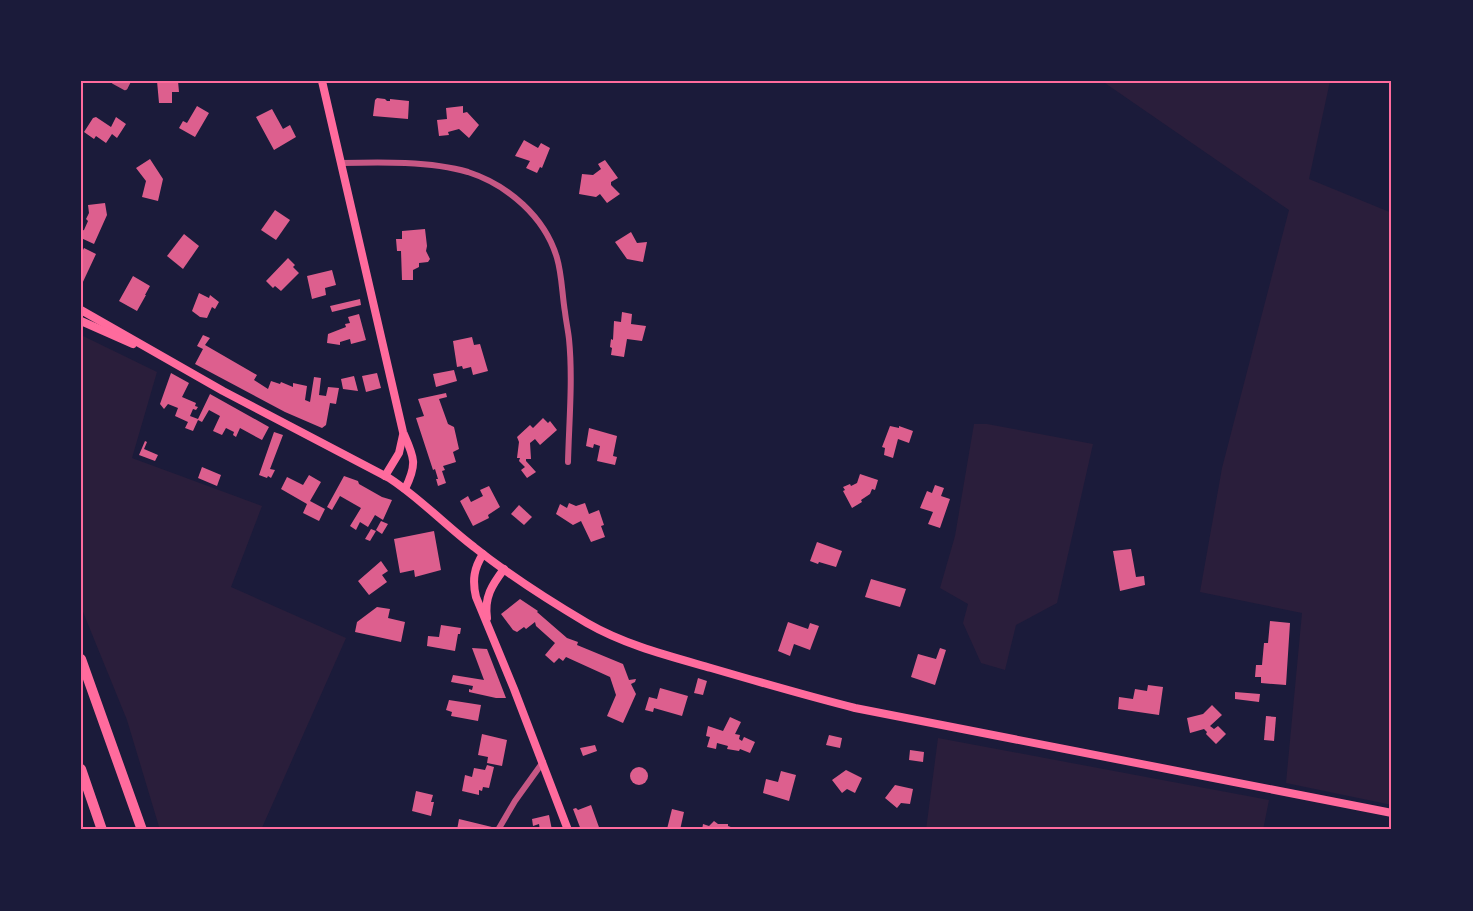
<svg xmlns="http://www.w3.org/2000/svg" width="1473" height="911" font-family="Raleway,sans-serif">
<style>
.green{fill:#2a1e3b}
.building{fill:#dd5f8e}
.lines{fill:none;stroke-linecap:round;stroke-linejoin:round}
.minor{stroke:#c65784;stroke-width:6}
.secondary{stroke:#ff6b9d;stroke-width:8}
.motorway{stroke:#ff6b9d;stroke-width:10}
.neatline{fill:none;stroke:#ff6b9d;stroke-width:2}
</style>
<rect width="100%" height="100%" fill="#1b1b3a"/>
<g class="green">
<path d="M1102 81H1330L1309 179 1392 213V805L1286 783 1302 613 1200 592 1222 468 1289 210Z"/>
<path d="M81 335 157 372 132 458 262 506 231 587 346 638 261 830H160L127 720 81 607Z"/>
<path d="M974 424H987L1093 444 1057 603 1016 625 1005 670 981 663 963 623 968 604 940 588 955 536Z"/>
<path d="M938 738 1269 800 1263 830H926Z"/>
</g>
<g class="building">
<path d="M157 81H178L179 92H172V103H159Z"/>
<path d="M377 98 385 99 387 101H390V99L409 101 408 119 373 116 375 100Z"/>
<path d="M197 106 209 113 195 137 179 128 183 121 187 123Z"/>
<path d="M463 106V113L467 112 479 125 469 138 459 129 448 132 449 135 439 136 437 120 447 119 446 108Z"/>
<path d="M272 109 283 129 290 125 296 137 274 150 256 117Z"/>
<path d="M96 117 111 127 116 117 126 124 117 138 112 134 106 143 96 136 94 139 84 132 93 118Z"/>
<path d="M524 140 538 148 541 143 550 148 542 168 540 167 537 173 526 168 530 161 515 156Z"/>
<path d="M150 159 163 179 158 201 142 197 146 181 136 168Z"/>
<path d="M605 160 618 178 611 182V185L620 194 607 203 600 194 596 197 579 194 582 174 593 175 601 169 598 164Z"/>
<path d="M105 203 107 215 94 244 81 238V231L84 230 88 221 86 219 89 213 88 205Z"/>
<path d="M275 210 290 220 276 240 261 230Z"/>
<path d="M425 229 427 246 426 251 430 259 428 262 419 263V267L413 270V280H402L401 251H397L396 239H402V231Z"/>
<path d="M631 232 637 243 647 242 643 262 627 259 615 242Z"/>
<path d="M184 234 199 246 183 269 167 256Z"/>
<path d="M84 248 96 254 81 286V254Z"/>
<path d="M288 258 295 265 293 267 299 273 281 291 275 286 273 288 266 281Z"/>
<path d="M332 270 336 285 325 288 326 295 312 299 307 276Z"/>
<path d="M133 276 150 286 145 295H146L137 311 119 301Z"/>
<path d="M199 293 209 298 210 295 219 302 215 309 212 307 207 318 200 317 192 311Z"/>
<path d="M360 299 361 305 332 312 330 306Z"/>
<path d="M622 312 632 314 631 324 646 326 642 341 627 339 624 357 611 355 612 348 610 347 611 339 613 340 614 321 621 322Z"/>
<path d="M359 314 366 340 351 344 350 339 340 342V345L327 343 328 334 346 327 345 324 350 323 348 317Z"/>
<path d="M203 335 210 338 205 345 257 375 254 380 268 389 271 381 280 384 281 382 293 387V383L307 386 305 400 310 402 314 377 321 378 319 395 326 396 328 387 339 388 336 404 330 403 326 425 322 428 285 412 195 364 203 349 197 346Z"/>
<path d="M472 337 474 345 480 344 488 371 473 375 471 367 463 369 462 366 457 367 453 341Z"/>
<path d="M454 370 457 381 436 387 433 374Z"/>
<path d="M171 373 189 383 182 397 196 403 195 406 198 407 196 410 193 409 190 416 198 419 210 394 269 427 262 440 240 428 236 437 233 435 234 432 226 428 222 435 213 431 220 416 209 410 202 422 198 420 193 431 185 428 188 422 175 416 178 408 168 404 164 409 160 404Z"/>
<path d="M377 373 381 388 366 392 362 376Z"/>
<path d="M354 376 358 391 343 389 341 379Z"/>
<path d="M446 393 447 397 439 399 448 424 454 427 459 449 453 452 456 462 443 466 445 470 442 471 446 483 438 486 436 479H438L435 469 433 470 416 418 424 416 418 399Z"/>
<path d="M543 418 548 423 550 421 557 430 540 445 535 439 530 443 531 459H526V461L536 472 527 478 521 470 525 467 519 461 520 458H517L519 442 517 437 530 425 533 428Z"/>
<path d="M890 426 899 428V426L913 431 909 443 898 439 893 458 884 455 885 448 882 447Z"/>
<path d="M589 428 617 436 613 456 617 457 615 465 597 461 600 446 594 444 593 448 586 446Z"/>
<path d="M274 432 283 435 270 469 275 470 271 478 268 476 267 478 259 475Z"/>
<path d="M145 441 147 442 144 449 158 455 155 461 139 455Z"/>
<path d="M202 467 221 475 217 486 198 478Z"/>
<path d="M860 474 878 480 875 490 872 489 870 494 861 500 862 502 852 508 843 491 845 490 843 487 850 484 851 486 857 483Z"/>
<path d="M309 475 321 482 310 501 325 509 319 521 303 513 307 504 281 489 287 477 303 485Z"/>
<path d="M344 476 358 481 359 484 382 497 392 500 383 520 375 515 368 527 360 522 356 530 350 526 361 508 340 496 332 510 327 507Z"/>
<path d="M935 485 944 488 941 496 950 499 940 528 928 524 933 512 920 508 927 491 932 493Z"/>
<path d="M489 486 500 507 488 515 489 518 473 526 460 501 468 496 471 502 483 496 480 490Z"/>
<path d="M569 503 576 506 585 503 589 514 599 510 604 525 601 526 605 537 591 542 581 521 573 525 556 514 560 504 567 508Z"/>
<path d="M519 505 532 517 524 525 511 514Z"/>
<path d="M381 521 388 524 382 534 376 530Z"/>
<path d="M371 529 376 531 370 541 365 539Z"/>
<path d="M434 531 441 570 415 577 414 570 400 573 394 539Z"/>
<path d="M817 542 842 551 836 567 819 562 818 564 810 561Z"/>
<path d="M1131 549 1136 577 1144 576 1145 585 1120 591 1113 551Z"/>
<path d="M381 561 388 571 382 575 387 582 369 595 358 581Z"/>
<path d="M871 579 906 589 900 607 865 597Z"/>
<path d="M520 599 538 611 537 612 567 638 578 642 577 645 623 664 629 680 636 679 635 682 631 684 636 694 623 723 607 716 616 695 610 677 566 657 563 661 559 658 554 663 545 655 555 643 536 626 535 622 526 629 524 627 517 632 513 630 501 614Z"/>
<path d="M377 607 390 609 388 618 405 622 401 642 355 632 357 622Z"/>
<path d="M1270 621 1290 623 1286 685 1261 683V677H1255L1256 665H1262L1264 643H1268Z"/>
<path d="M788 622 808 629 810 623 819 626 810 650 794 644 790 656 778 651Z"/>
<path d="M441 625 461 628 460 634H458L455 651 427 646 428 636 439 637Z"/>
<path d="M472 648 487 649 506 698H496L469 692V689L472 690 473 686 451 682 453 675 484 680Z"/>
<path d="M940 648 946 650 935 685 911 677 918 654 936 659Z"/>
<path d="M698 678 707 681 703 695 694 693Z"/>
<path d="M1148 685 1163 687 1159 715 1118 709 1119 697 1133 699 1135 689 1147 691Z"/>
<path d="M660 688 688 696 682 716 654 708 653 712 645 710 649 697 657 699Z"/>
<path d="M1235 692 1260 694 1259 702 1235 699Z"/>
<path d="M449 700 481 705 478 721 451 716 452 712 446 710Z"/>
<path d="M1212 705 1222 715 1210 726 1214 729 1218 726 1226 734 1216 744 1206 734 1207 732 1204 729 1190 733 1187 718 1203 714Z"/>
<path d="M1266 716 1276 717 1274 741 1264 740Z"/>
<path d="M730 717 741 722 735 734 740 735 739 739 742 741 744 737 755 742 750 753 740 749 739 751 727 749 728 746 717 743 716 749 707 747 710 737 706 736 708 726 723 731Z"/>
<path d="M482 734 507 740 502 766 487 763 488 757 478 755Z"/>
<path d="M829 735 842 738 840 748 826 745Z"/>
<path d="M595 745 597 751 583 756 580 748Z"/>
<path d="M910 750 924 752 923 762 909 760Z"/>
<path d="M487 765 494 767 489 788 483 787 482 791 479 790V795L462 791 465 775 472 777 474 768 485 770Z"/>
<circle cx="639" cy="776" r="9"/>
<path d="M846 770 862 778 855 793 847 789 842 793 832 780Z"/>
<path d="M781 771 796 775 789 801 763 793 766 779 778 782Z"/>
<path d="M895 785 913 789 910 804 901 803 897 808 885 798Z"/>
<path d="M416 791 433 795 431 802H434L431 816 412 811Z"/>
<path d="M591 805 600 830H581L573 809 576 808 578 810Z"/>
<path d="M672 809 684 812 680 830 667 829Z"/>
<path d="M549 815 552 830H540L539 824 533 826 532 819Z"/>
<path d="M459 819 496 828 495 830H449L450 827 457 830Z"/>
<path d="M714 821 718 824H728V826L739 830H702L703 824 709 826Z"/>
</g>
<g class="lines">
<g class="minor">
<path d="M114 81 125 87 128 81"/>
<path d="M341 163C380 162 431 161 468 172 508 185 545 217 557 258 562 275 562 294 565 312 566 321 568 330 569 339 573 379 569 422 568 462"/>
<path d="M498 830 515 801 543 762"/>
</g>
<g class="secondary">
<path d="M322 81 403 432C414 457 418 463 405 489"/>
<path d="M81 310 223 391 389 478C420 498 445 525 474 547 509 575 548 600 587 623 625 645 669 656 711 668 759 682 807 696 855 708L1392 813"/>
<path d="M81 321 133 344"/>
<path d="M385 476 399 453 403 435"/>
<path d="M483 554C474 568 472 580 476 597L514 689 568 830"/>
<path d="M487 618C484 597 492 585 504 569"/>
</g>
<g class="motorway">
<path d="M81 659 142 830"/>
<path d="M81 769 102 830"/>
</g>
</g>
<rect width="1473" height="911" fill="none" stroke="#1b1b3a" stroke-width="165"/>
<rect x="82" y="82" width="1308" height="746" class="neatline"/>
</svg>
